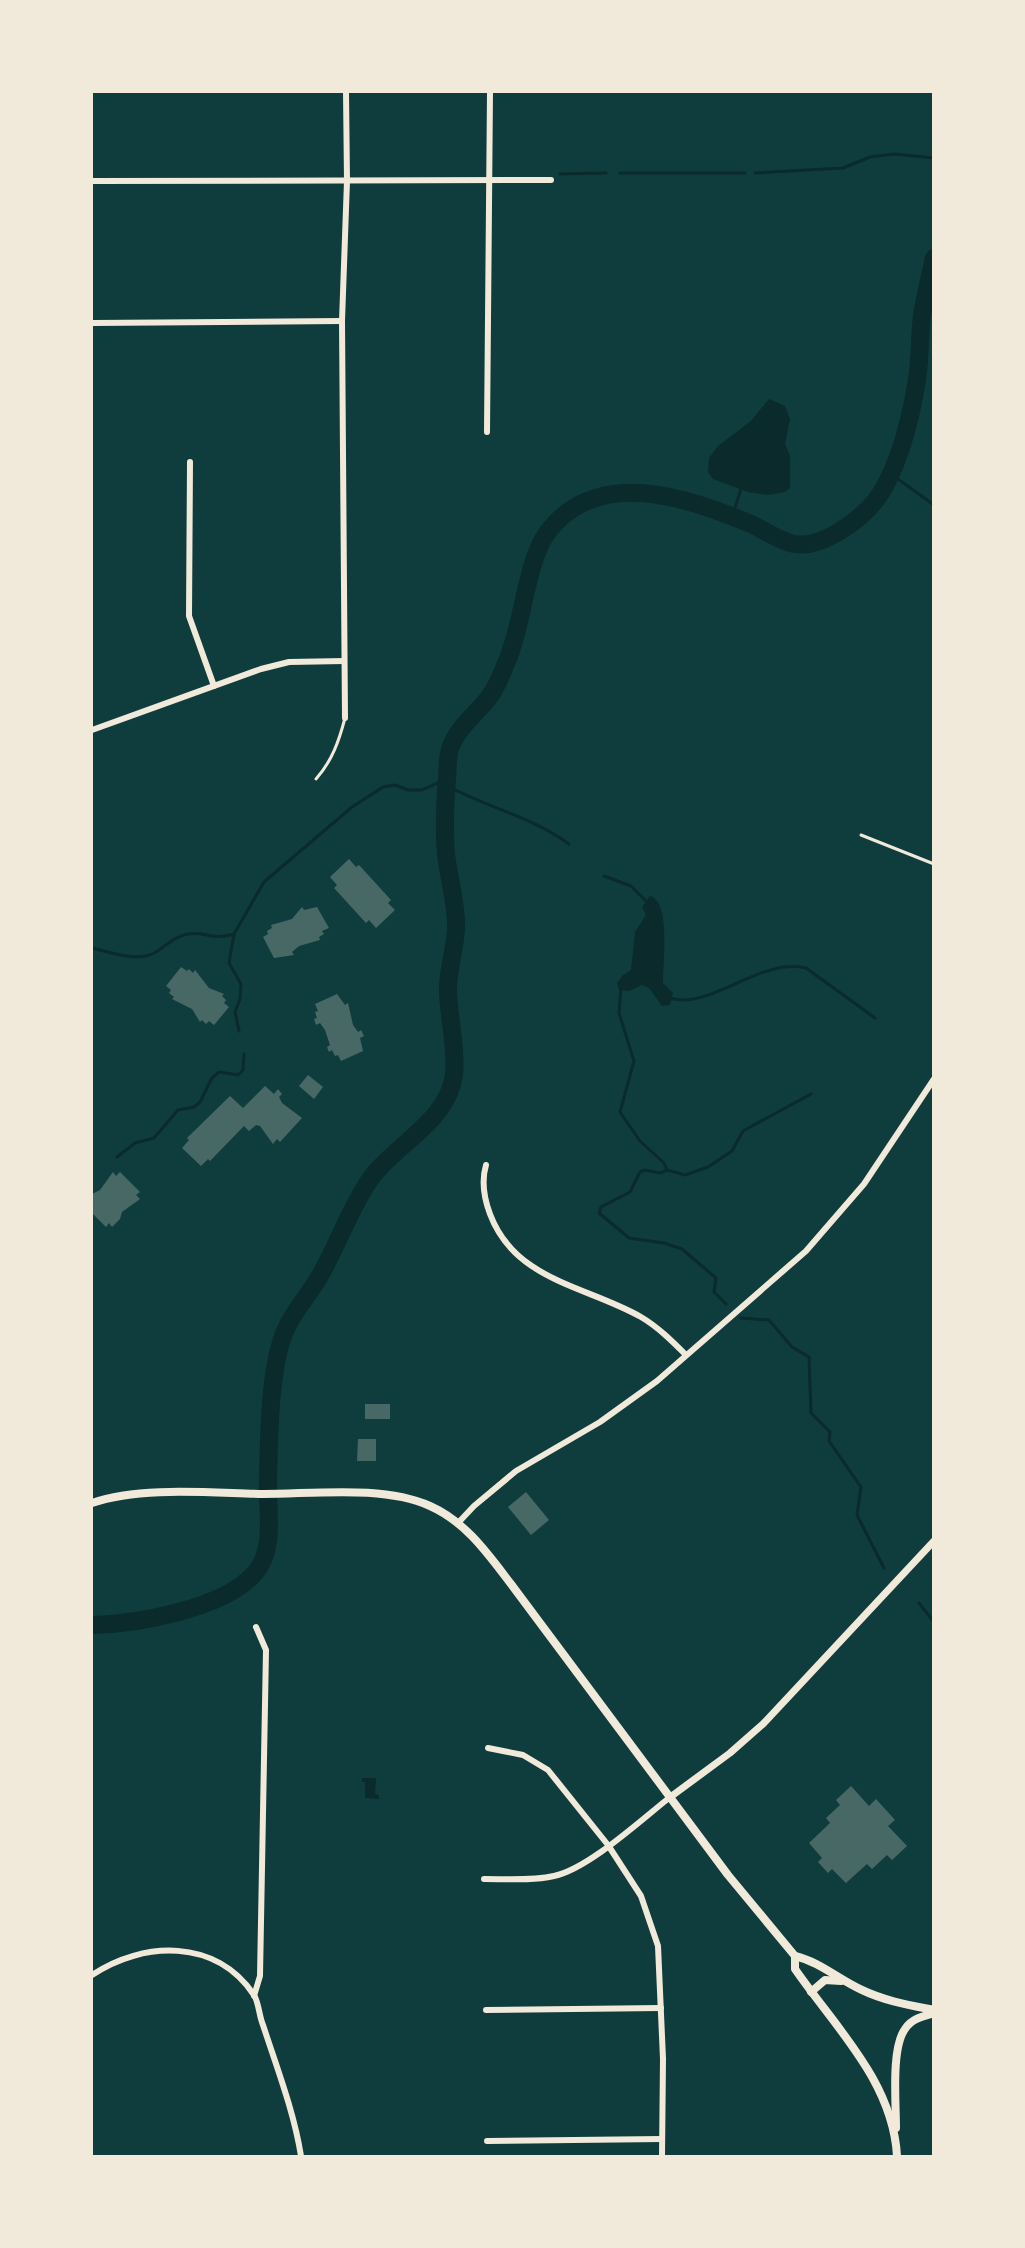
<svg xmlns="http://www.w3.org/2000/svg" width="1025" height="2248" font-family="'Public Sans',sans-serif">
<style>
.water{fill:#0a2a2b}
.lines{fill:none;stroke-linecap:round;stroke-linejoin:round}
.stream{stroke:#0a2a2b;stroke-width:3}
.river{stroke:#0a2a2b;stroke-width:18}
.building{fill:#486865}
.service{stroke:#f1e9da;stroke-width:3}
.minor{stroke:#f1e9da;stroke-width:6}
.tertiary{stroke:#f1e9da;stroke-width:7}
.secondary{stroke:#f1e9da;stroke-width:8}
</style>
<rect width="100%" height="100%" fill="#0f3d3e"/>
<g class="water">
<path d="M769 399 785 406 790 419 785 444 790 456V488L785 492 768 495 748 492 713 479 708 472 709 458 718 446 751 421Z"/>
<path d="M650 896C671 901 663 965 663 983L673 993 670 1005 662 1006 649 988 642 985 629 991 619 990 617 983 623 975 631 970 635 932 646 915 642 907Z"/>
<path d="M362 1778H376L375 1794 379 1795V1799L365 1798V1782H362Z"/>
</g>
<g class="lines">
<g class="stream">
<path d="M620 173H745"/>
<path d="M755 173 843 168 870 157 894 154 934 158"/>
<path d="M560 174 606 173"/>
<path d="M891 474 934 505"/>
<path d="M732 517 741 489"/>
<path d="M446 785C487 808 531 816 569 844"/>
<path d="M604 876 631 886 648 903"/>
<path d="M234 934 229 963 241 984 240 999 235 1012 239 1031"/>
<path d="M92 948C110 952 138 963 156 952 167 945 175 936 188 934 206 931 211 941 234 934L264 882 352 807 383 787 395 785 408 790H422L447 779"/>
<path d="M621 987 619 1013 634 1061 620 1112 640 1141 664 1163 667 1170"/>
<path d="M670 998C709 1011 760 957 806 968L875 1018"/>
<path d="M117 1157 135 1143 154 1138 178 1110 194 1107 200 1102 212 1078 219 1072 238 1075 243 1070 244 1054"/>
<path d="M726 1304 714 1292 716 1278 682 1249 664 1243 629 1238 599 1213 601 1207 630 1192 640 1172 645 1170 660 1173 667 1170 685 1175 708 1167 732 1151 743 1131 811 1094"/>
<path d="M741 1318 769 1320 792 1347 809 1357 811 1413 830 1432 829 1441 861 1487 857 1515 884 1568"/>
<path d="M919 1603 934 1622"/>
</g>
<path class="river" d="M92 1625C136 1624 223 1609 254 1574 276 1551 267 1511 268 1481 269 1439 269 1366 286 1329 295 1308 312 1292 322 1272 339 1242 351 1206 371 1178 396 1144 448 1121 454 1075 457 1045 448 1018 448 988 448 966 457 945 456 922 455 899 449 877 446 855 444 830 445 803 447 778 448 768 447 759 450 749 457 727 477 714 490 696 498 685 502 673 507 661 523 625 526 562 547 533 597 466 686 497 751 524 764 530 780 541 794 544 822 549 860 520 876 500 899 469 913 411 918 372 920 353 920 334 922 315 925 296 930 277 934 258"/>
</g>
<g class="building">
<path d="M349 859 356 867 359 865 391 900 388 903 395 910 376 928 369 920 366 923 334 888 337 885 330 877Z"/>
<path d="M302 907 304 910 317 907 329 928 322 931 324 934 319 937 320 940 299 946 292 952 294 955 274 958 263 937 268 934 267 931 272 928 271 925 292 919Z"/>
<path d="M181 967 187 971 189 969 193 973 195 970 209 988 224 994 222 996 226 1000 224 1003 229 1007 214 1025 209 1021 206 1024 202 1020 200 1022 192 1009 172 999 174 997 169 993 171 990 166 986Z"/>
<path d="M337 994 345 1005 348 1003 353 1025 358 1032 361 1030 364 1036 360 1038 363 1051 341 1061 338 1055 335 1056 332 1050 329 1052 327 1047 330 1045 325 1030 320 1023 316 1025 314 1019 317 1018 315 1012 318 1011 315 1004Z"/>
<path d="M308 1075 323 1087 314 1099 299 1086Z"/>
<path d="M265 1086 274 1094 278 1089 282 1094 279 1097 282 1103 302 1118 280 1142 277 1139 273 1144 260 1126 256 1125 249 1131 244 1126 210 1161 208 1159 201 1166 182 1148 189 1140 187 1138 230 1096 243 1108Z"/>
<path d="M113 1172 116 1176 120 1172 140 1192 136 1195 140 1199 122 1212 120 1219 112 1227 109 1223 106 1227 92 1213V1194L100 1190Z"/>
<rect x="365" y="1404" width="25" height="15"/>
<path d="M358 1439H376V1461H357Z"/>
<path d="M526 1492 549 1520 531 1535 508 1507Z"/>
<path d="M851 1786 869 1806 876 1799 895 1820 888 1826 907 1846 892 1860 887 1855 872 1869 867 1864 846 1883 832 1869 828 1873 818 1862 822 1858 809 1843 830 1823 826 1818 840 1805 836 1800Z"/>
</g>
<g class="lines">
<g class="service">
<path d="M316 779C332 761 339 741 345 718"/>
<path d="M861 835 934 864"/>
</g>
<g class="minor">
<path d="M92 181 551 180"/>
<path d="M92 323 342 321"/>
<path d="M487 432 490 92"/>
<path d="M190 462 189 616 214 686"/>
<path d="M345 718 342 321 347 181 346 92"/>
<path d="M92 730 261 669 289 662 344 661"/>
<path d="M486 1165C481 1182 484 1198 490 1214 515 1281 587 1286 641 1317 658 1327 672 1341 686 1355"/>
<path d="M458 1523 474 1506 516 1471 600 1422 657 1381 806 1251 864 1184 934 1079"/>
<path d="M488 1748 523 1755 548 1770 608 1845 641 1896 658 1946 663 2059 662 2156"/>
<path d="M484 1879C507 1879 531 1881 554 1876 588 1869 641 1820 669 1798"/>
<path d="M92 1975C143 1941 216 1938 254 1995 259 2003 259 2016 263 2025 277 2068 294 2112 301 2156"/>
<path d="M254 1996 260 1976 266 1650 256 1627"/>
<path d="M486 2010 661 2008"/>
<path d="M487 2141 662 2139"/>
</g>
<path class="tertiary" d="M669 1798 730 1753 763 1724 934 1541"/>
<g class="secondary">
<path d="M92 1503C141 1486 211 1493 263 1494 314 1494 383 1485 430 1506 466 1522 488 1554 511 1584L728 1875 795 1956V1969C835 2027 893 2082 897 2156"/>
<path d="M795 1956C820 1962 838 1979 862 1990 885 2001 909 2005 934 2010"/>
<path d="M811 1992 825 1980 841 1981"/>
<path d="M896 2128C896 2103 891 2048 905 2029 911 2019 923 2016 934 2013"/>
</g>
</g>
<rect width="1025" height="2248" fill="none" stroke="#f1e9da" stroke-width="186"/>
</svg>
